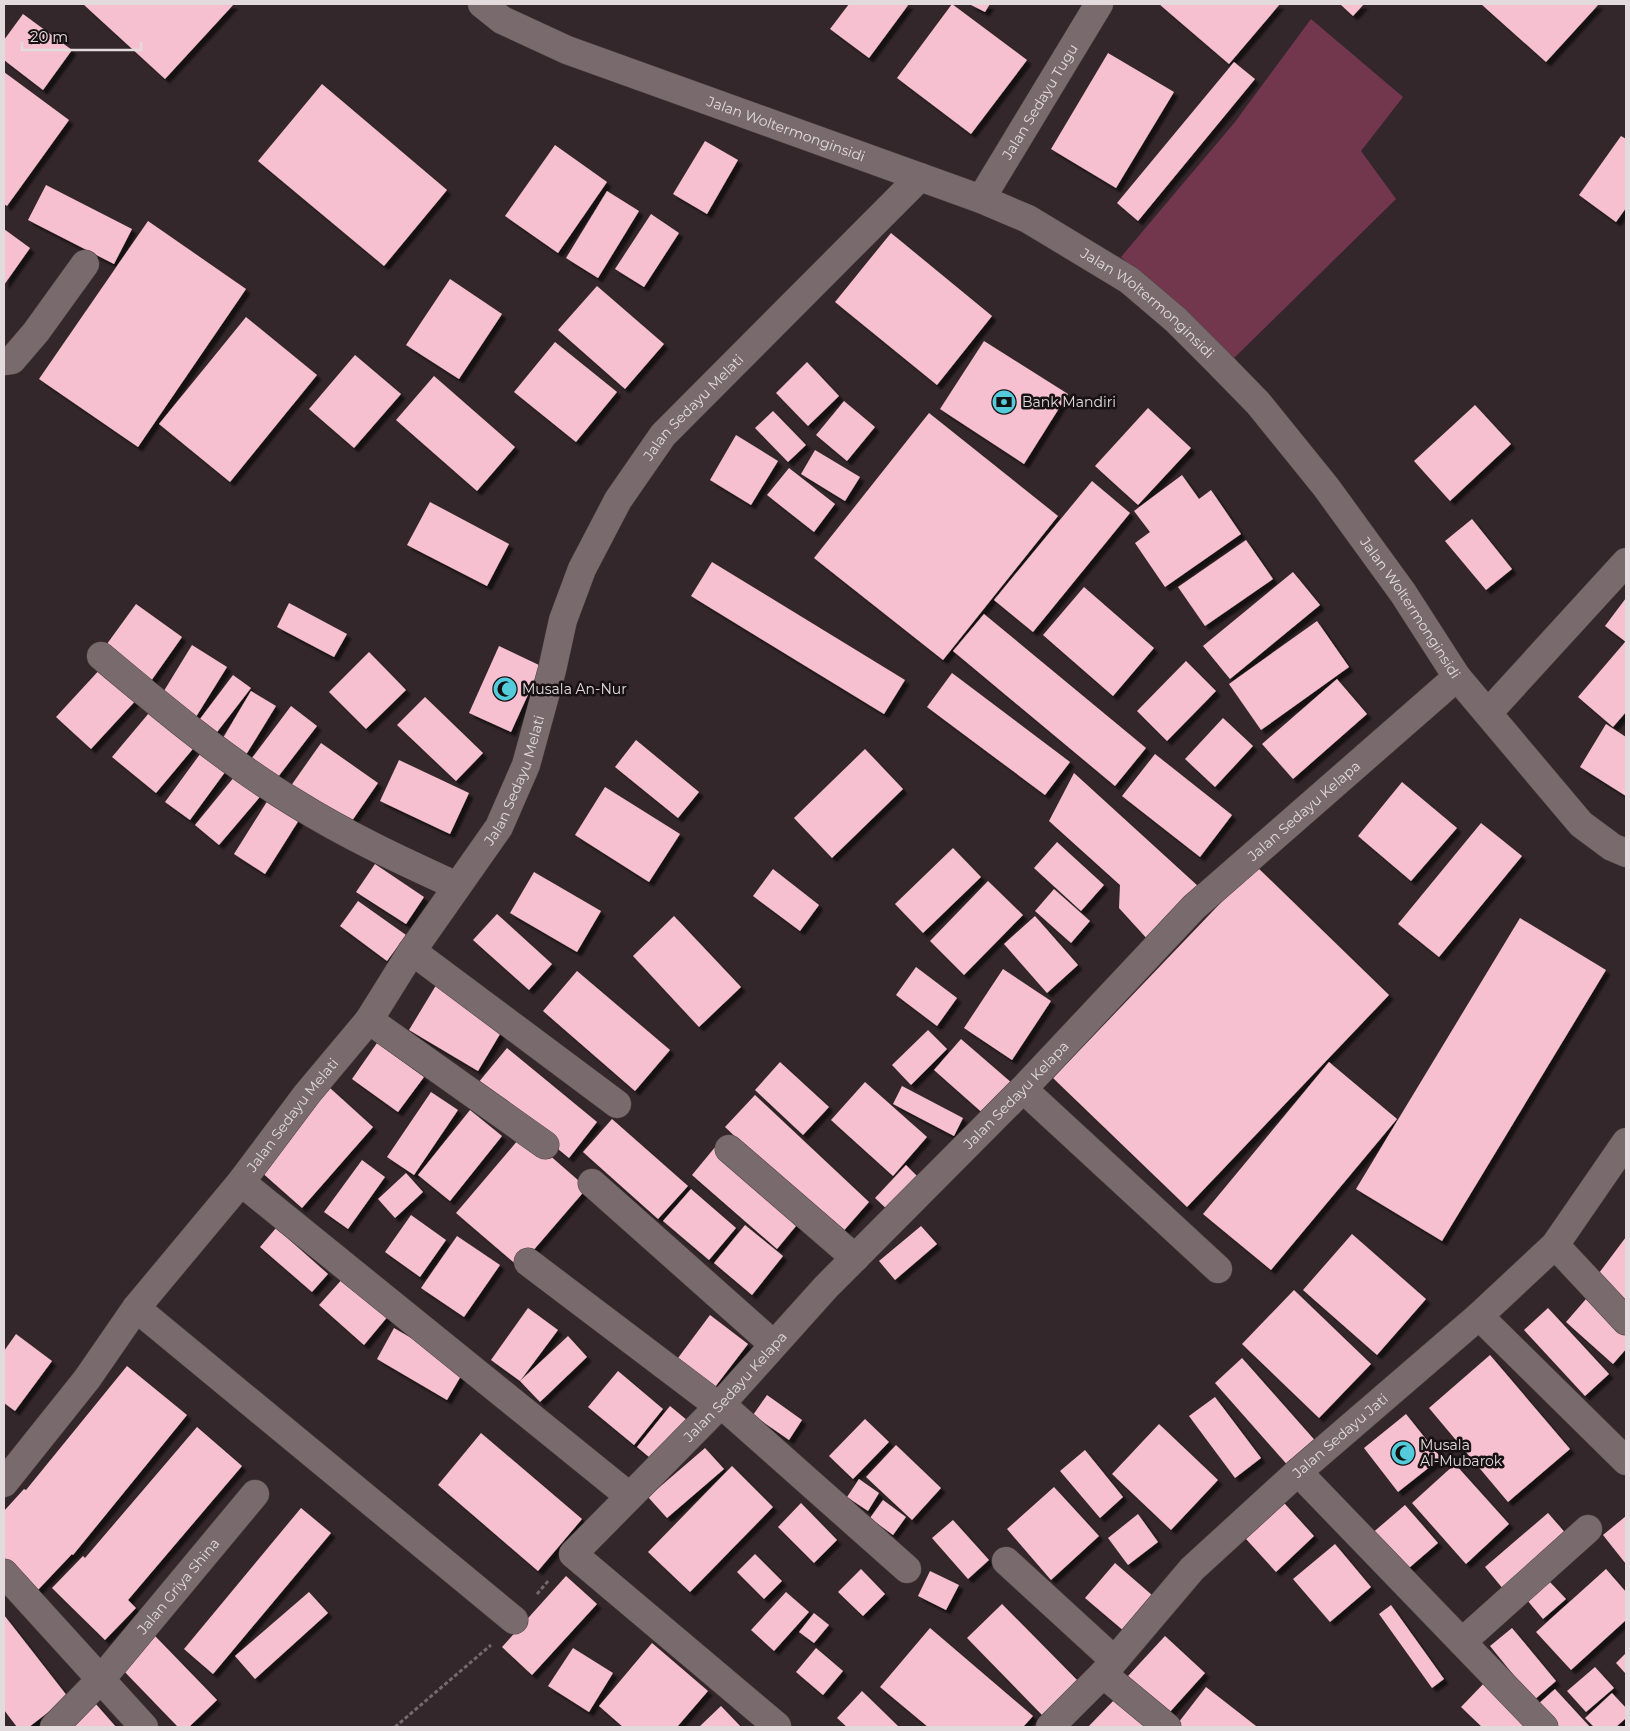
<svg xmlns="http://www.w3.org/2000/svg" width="1630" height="1731" font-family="Montserrat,sans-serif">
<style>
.green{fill:#73374d}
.building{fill:#f6c0d1;filter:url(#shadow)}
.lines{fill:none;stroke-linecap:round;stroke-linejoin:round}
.street-casing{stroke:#4f4447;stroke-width:29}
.secondary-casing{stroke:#4f4447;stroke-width:29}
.path{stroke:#74696c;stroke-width:3;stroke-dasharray:4 2.5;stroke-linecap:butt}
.street{stroke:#796a6e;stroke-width:28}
.secondary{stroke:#796a6e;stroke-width:28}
.labels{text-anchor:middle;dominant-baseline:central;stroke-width:5;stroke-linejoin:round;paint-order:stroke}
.street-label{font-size:14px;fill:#e2dadc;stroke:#171113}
.poi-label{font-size:14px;fill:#e2dadc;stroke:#171113;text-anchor:start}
</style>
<defs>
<filter id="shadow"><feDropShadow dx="4.5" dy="4.5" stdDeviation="1" flood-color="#0009"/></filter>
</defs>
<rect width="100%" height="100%" fill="#34272b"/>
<path class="green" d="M1311 19 1403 97 1361 151 1396 199 1231 361 1121 257 1235 122Z"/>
<g class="building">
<path d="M83 4H234L165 79Z"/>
<path d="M849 4H909L869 58 830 29Z"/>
<path d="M952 4 1027 60 971 134 897 78Z"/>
<path d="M969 4H990L985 12Z"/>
<path d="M1159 4H1280L1229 64Z"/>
<path d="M1340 4H1364L1353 16Z"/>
<path d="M1481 4H1599L1546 62Z"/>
<path d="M23 14 72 50 43 90 4 60V40Z"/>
<path d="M1108 53 1174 92 1116 188 1051 149Z"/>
<path d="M1234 62 1255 79 1138 221 1117 203Z"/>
<path d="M4 72 69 120 7 206 4 204Z"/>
<path d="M322 84 447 190 384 266 258 161Z"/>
<path d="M1621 136 1626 139V208L1616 222 1579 195Z"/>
<path d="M705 141 738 160 707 214 673 194Z"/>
<path d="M555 145 607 182 558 253 505 216Z"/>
<path d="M46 185 132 229 114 264 28 220Z"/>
<path d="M607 191 639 211 598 278 566 258Z"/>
<path d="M651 214 679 233 644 287 615 269Z"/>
<path d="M148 221 246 289 138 447 39 379Z"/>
<path d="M4 229 30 248 4 285Z"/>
<path d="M891 233 992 316 937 385 835 302Z"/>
<path d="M450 279 502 314 459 379 406 345Z"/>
<path d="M597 286 664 344 625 389 558 330Z"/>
<path d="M246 317 317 375 230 482 159 424Z"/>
<path d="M984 341 1068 394 1024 464 940 409Z"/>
<path d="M555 342 617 392 576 442 514 392Z"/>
<path d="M355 355 401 394 354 448 309 409Z"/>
<path d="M807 362 839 396 808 426 776 393Z"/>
<path d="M434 376 515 447 477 491 396 420Z"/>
<path d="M844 401 875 427 847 461 816 435Z"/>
<path d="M1475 405 1511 444 1450 501 1414 461Z"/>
<path d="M1148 408 1191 448 1138 505 1095 466Z"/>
<path d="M773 411 806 445 788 462 755 428Z"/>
<path d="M929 413 1058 516 943 660 814 558Z"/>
<path d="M736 435 778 461 751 505 710 480Z"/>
<path d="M815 450 860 477 845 501 801 474Z"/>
<path d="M789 468 835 504 814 532 767 495Z"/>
<path d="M1182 475 1199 499 1211 490 1241 534 1165 587 1135 543 1150 532 1134 511Z"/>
<path d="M1092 481 1130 513 1033 632 994 600Z"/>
<path d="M430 502 509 544 487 586 407 545Z"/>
<path d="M1472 519 1512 569 1486 590 1445 541Z"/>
<path d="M1246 540 1273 579 1205 626 1178 587Z"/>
<path d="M712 562 905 680 884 714 691 596Z"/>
<path d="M1293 572 1320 605 1230 679 1203 646Z"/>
<path d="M1084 587 1154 648 1113 696 1043 635Z"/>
<path d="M1626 598V642L1605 626Z"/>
<path d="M289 603 347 634 334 657 277 627Z"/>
<path d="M136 604 182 637 151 681 104 648Z"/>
<path d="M984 614 1146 748 1115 786 953 651Z"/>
<path d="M1317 621 1349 667 1261 730 1229 684Z"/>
<path d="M1625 642 1626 712 1613 727 1578 697Z"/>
<path d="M192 645 227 667 194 720 159 699Z"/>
<path d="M499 646 541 666 511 732 469 713Z"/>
<path d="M369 652 406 690 366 729 329 692Z"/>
<path d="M1186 661 1216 691 1167 741 1137 711Z"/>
<path d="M103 666 138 698 91 749 56 717Z"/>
<path d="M952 673 1070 762 1045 795 927 707Z"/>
<path d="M233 675 251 688 214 736 197 723Z"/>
<path d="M1337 679 1367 714 1293 779 1262 744Z"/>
<path d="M251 691 276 706 244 758 220 743Z"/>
<path d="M425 697 483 753 456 781 397 725Z"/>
<path d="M291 706 317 726 278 777 252 758Z"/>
<path d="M154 707 197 744 156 793 112 757Z"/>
<path d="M1223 718 1253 746 1215 787 1185 759Z"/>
<path d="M1606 724 1626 737V796L1580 767Z"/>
<path d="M636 740 699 792 678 818 615 767Z"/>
<path d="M321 743 378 783 345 831 288 790Z"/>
<path d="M865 749 903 789 832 858 794 818Z"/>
<path d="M203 750 228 768 190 820 165 802Z"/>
<path d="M1155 754 1232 815 1200 857 1122 796Z"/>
<path d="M399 760 469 793 450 834 380 801Z"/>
<path d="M239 771 264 792 219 845 195 825Z"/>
<path d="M1074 773 1199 887 1150 942 1119 908 1120 885 1049 821Z"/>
<path d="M1402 782 1457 828 1411 881 1358 836Z"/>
<path d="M605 787 680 834 649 882 575 835Z"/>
<path d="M268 800 299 820 265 874 234 854Z"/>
<path d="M1481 823 1522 856 1439 957 1398 924Z"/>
<path d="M1057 842 1104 885 1081 911 1034 868Z"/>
<path d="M953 848 981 877 923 933 895 904Z"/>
<path d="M375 864 424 897 406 924 356 892Z"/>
<path d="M1256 866 1389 995 1187 1207 1053 1078Z"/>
<path d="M773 869 819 905 800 931 753 896Z"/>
<path d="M534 872 601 911 577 952 510 913Z"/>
<path d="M988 881 1023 915 964 975 930 941Z"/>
<path d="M1054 889 1090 921 1071 943 1035 911Z"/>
<path d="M358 901 406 935 387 961 340 926Z"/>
<path d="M497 914 552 964 529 990 473 940Z"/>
<path d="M674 916 741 987 699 1027 633 956Z"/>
<path d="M1035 916 1078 965 1047 993 1004 944Z"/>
<path d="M1520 918 1606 970 1442 1241 1356 1189Z"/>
<path d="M916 967 957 998 937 1026 896 995Z"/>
<path d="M1003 969 1051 1001 1012 1060 964 1028Z"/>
<path d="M577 971 670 1050 635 1091 543 1011Z"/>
<path d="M438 982 506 1024 478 1071 409 1030Z"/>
<path d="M928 1030 947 1049 911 1085 892 1065Z"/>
<path d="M961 1039 1013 1084 986 1116 934 1070Z"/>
<path d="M377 1043 424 1077 398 1112 352 1079Z"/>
<path d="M507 1048 597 1122 569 1158 478 1083Z"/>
<path d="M780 1062 829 1107 803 1135 755 1090Z"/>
<path d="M1329 1062 1397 1119 1271 1270 1203 1214Z"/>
<path d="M865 1082 927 1137 893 1176 831 1120Z"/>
<path d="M902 1086 963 1118 954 1136 893 1104Z"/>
<path d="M330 1088 373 1127 302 1208 259 1170Z"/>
<path d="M431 1092 458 1110 414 1175 387 1157Z"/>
<path d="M755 1095 869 1202 840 1235 725 1127Z"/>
<path d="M470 1110 502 1136 450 1201 418 1175Z"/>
<path d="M612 1119 688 1186 658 1219 583 1152Z"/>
<path d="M524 1133 587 1188 519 1267 456 1213Z"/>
<path d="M716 1146 801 1220 777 1249 692 1175Z"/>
<path d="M362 1160 385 1177 348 1229 324 1212Z"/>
<path d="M906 1165 920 1179 889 1211 875 1198Z"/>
<path d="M406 1173 423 1192 395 1218 378 1199Z"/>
<path d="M691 1189 736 1228 709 1260 663 1221Z"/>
<path d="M411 1215 446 1240 420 1277 385 1252Z"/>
<path d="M745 1225 783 1256 752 1295 714 1263Z"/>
<path d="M921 1226 937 1244 895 1280 879 1261Z"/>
<path d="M276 1228 328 1274 312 1292 260 1247Z"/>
<path d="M1352 1234 1426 1299 1377 1355 1303 1290Z"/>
<path d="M457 1236 500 1265 464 1317 421 1288Z"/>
<path d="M1626 1237V1301L1596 1277Z"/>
<path d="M345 1276 389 1315 364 1345 319 1305Z"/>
<path d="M1294 1290 1371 1364 1319 1418 1242 1344Z"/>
<path d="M1586 1299 1626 1335V1349L1613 1364 1566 1322Z"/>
<path d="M528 1308 558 1330 520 1381 491 1360Z"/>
<path d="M1548 1308 1609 1374 1585 1396 1524 1330Z"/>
<path d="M710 1315 748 1344 715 1387 678 1358Z"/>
<path d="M394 1328 465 1369 447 1400 377 1359Z"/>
<path d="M16 1334 52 1361 15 1411 4 1403V1351Z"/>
<path d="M568 1336 587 1357 540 1402 520 1381Z"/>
<path d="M1490 1355 1570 1449 1508 1502 1429 1408Z"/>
<path d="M1242 1358 1319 1445 1291 1469 1215 1383Z"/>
<path d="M127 1366 187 1415 73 1555 72 1554 36 1592 4 1561V1511L24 1489 26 1490Z"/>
<path d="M618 1371 663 1409 634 1445 588 1407Z"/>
<path d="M767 1395 802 1420 789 1440 753 1415Z"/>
<path d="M1215 1397 1261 1458 1235 1478 1189 1416Z"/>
<path d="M670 1406 688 1421 655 1462 637 1447Z"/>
<path d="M1406 1414 1441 1458 1398 1492 1364 1448Z"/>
<path d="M865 1419 889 1442 853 1479 829 1456Z"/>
<path d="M1159 1424 1218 1480 1171 1530 1112 1474Z"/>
<path d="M197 1427 242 1466 128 1600 136 1608 105 1640 52 1588 83 1556 85 1558Z"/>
<path d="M481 1433 582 1519 538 1571 438 1485Z"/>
<path d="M896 1445 941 1488 912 1520 866 1477Z"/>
<path d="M705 1448 724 1469 667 1518 648 1497Z"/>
<path d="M1085 1450 1123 1497 1100 1518 1060 1471Z"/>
<path d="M1455 1464 1509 1524 1466 1564 1412 1503Z"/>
<path d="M732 1466 773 1507 690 1592 648 1552Z"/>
<path d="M859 1479 879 1493 868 1511 847 1497Z"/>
<path d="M1054 1487 1099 1536 1051 1580 1007 1529Z"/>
<path d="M1275 1493 1314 1536 1276 1572 1237 1529Z"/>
<path d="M883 1500 906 1517 893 1535 870 1518Z"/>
<path d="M801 1503 837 1540 814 1563 778 1527Z"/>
<path d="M1405 1505 1438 1543 1402 1574 1370 1535Z"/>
<path d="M301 1508 331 1533 213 1674 184 1649Z"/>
<path d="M1548 1513 1568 1536 1504 1590 1485 1567Z"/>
<path d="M1138 1514 1158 1542 1128 1565 1108 1538Z"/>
<path d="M1626 1516V1564L1603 1535Z"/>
<path d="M953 1520 989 1560 968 1579 932 1538Z"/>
<path d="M1335 1544 1371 1587 1330 1622 1293 1579Z"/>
<path d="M755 1554 782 1581 764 1599 737 1572Z"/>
<path d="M1115 1563 1160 1602 1131 1637 1085 1598Z"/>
<path d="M861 1569 885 1594 863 1616 838 1592Z"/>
<path d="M1606 1569 1626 1592V1620L1571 1670 1536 1632Z"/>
<path d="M930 1571 959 1585 946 1610 918 1596Z"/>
<path d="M566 1576 597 1604 532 1675 502 1647Z"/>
<path d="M1549 1581 1566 1599 1543 1619 1527 1600Z"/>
<path d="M309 1592 328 1613 255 1679 235 1656Z"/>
<path d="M786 1592 809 1612 774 1651 751 1630Z"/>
<path d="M1002 1604 1079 1682 1044 1717 967 1638Z"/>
<path d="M1391 1605 1444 1679 1432 1688 1379 1614Z"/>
<path d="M814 1613 829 1625 814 1643 799 1632Z"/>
<path d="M4 1615 68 1697 29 1727H17L4 1710Z"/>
<path d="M930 1628 1033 1716 1023 1727H928L880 1687Z"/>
<path d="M1512 1628 1556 1681 1534 1700 1490 1646Z"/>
<path d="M155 1636 217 1700 189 1727H178L121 1668Z"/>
<path d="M1165 1636 1205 1673 1168 1714 1128 1676Z"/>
<path d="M652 1643 708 1691 677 1727H623L599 1706Z"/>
<path d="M573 1648 613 1673 589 1712 548 1686Z"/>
<path d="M816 1648 843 1671 823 1695 796 1672Z"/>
<path d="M1626 1653V1674L1616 1663Z"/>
<path d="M1595 1667 1614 1688 1586 1712 1567 1691Z"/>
<path d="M1488 1679 1530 1719 1523 1727H1482L1461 1707Z"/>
<path d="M1206 1687 1256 1726 1255 1727H1175Z"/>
<path d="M1555 1689 1590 1727H1555L1536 1706Z"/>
<path d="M862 1691 899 1727H847L837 1718Z"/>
<path d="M1612 1693 1626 1708V1718L1616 1727H1594L1585 1718Z"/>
<path d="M1116 1698 1147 1727H1088Z"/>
<path d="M95 1703 116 1727H68Z"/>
<path d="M721 1706 741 1727H699Z"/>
</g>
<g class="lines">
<defs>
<g id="street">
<path d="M4 361 12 360 36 332 85 264"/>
<path d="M101 656C163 708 226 761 295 803 346 835 402 861 457 886"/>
<path d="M1488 713 1626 562"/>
<path d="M412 951 617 1104"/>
<path d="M369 1020 545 1145"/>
<path d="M1023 1089 1218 1269"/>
<path d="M729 1149 855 1258"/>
<path d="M241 1182 629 1496"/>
<path d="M592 1183 773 1344"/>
<path d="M1555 1245 1626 1321"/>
<path d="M528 1262 709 1399 721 1404 907 1569"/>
<path d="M136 1308 514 1620"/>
<path d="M1479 1316 1626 1461"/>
<path d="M1298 1472 1544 1727"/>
<path id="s1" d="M4 1483 87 1379 136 1308 241 1182 307 1094 369 1020 412 951 499 827 526 765 552 670 563 620 582 569 618 500 663 435 920 177"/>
<path d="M1006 1561 1114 1660"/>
<path d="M4 1573 144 1727"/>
<path d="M1462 1642 1588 1529"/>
<path d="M1103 1674 1167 1727"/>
<path id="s2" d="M777 1726 573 1554 721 1404 826 1287 1023 1089 1194 907 1457 677"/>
<path id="s3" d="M54 1727 102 1678 255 1494"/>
<path id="s4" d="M1050 1727 1103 1674 1192 1569 1298 1472 1479 1316 1555 1245 1626 1142"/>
</g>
<g id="secondary">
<path id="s5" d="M482 4 502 20 567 50 981 199 1028 219 1129 280 1176 320 1217 361 1258 403 1326 487 1403 593 1457 677 1581 824 1612 847 1626 853"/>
<path id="s6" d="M981 199 1099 4"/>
</g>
</defs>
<use href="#street" class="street-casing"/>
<use href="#secondary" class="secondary-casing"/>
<g class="path">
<path d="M537 1594 549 1580"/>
<path d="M395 1727 491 1645"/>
</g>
<use href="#street" class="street"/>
<use href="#secondary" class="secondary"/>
</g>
<defs>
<symbol id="bank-disc" viewBox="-11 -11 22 22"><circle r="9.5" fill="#53cbdb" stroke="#171113"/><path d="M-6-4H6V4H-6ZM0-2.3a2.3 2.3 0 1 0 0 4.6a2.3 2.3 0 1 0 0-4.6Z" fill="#111"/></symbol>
<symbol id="mosque-disc" viewBox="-11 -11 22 22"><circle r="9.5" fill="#53cbdb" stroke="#171113"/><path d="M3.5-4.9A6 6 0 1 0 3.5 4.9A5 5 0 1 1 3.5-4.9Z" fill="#111"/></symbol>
</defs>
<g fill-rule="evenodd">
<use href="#bank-disc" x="990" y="388" width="28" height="28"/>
<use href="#mosque-disc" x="491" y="675" width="28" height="28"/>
<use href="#mosque-disc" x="1389" y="1439" width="28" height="28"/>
</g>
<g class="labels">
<g class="street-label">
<text stroke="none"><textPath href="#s6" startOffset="114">Jalan Sedayu Tugu</textPath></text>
<text stroke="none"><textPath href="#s5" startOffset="330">Jalan Woltermonginsidi</textPath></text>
<text stroke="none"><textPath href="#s5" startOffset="735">Jalan Woltermonginsidi</textPath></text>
<text stroke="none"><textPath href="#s1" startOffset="1292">Jalan Sedayu Melati</textPath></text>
<text stroke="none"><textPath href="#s5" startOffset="1140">Jalan Woltermonginsidi</textPath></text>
<text stroke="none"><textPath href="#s1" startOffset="872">Jalan Sedayu Melati</textPath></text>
<text stroke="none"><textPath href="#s2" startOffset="1310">Jalan Sedayu Kelapa</textPath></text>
<text stroke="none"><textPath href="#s2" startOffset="905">Jalan Sedayu Kelapa</textPath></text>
<text stroke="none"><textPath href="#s1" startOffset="468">Jalan Sedayu Melati</textPath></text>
<text stroke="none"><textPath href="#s2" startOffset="500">Jalan Sedayu Kelapa</textPath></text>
<text stroke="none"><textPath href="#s4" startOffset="412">Jalan Sedayu Jati</textPath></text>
<text stroke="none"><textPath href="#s3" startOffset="188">Jalan Griya Shina</textPath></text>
</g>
<g class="poi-label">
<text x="1022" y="402">Bank Mandiri</text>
<text x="522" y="689">Musala An-Nur</text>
<text x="1420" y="1445">Musala<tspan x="1420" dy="16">Al-Mubarok</tspan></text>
</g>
</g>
<rect width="1630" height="1731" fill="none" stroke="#e2dadc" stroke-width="10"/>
<path d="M22 42v8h119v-8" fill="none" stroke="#e2dadc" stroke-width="2.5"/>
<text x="30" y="42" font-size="15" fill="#e2dadc" stroke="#171113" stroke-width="4" paint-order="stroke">20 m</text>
</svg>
